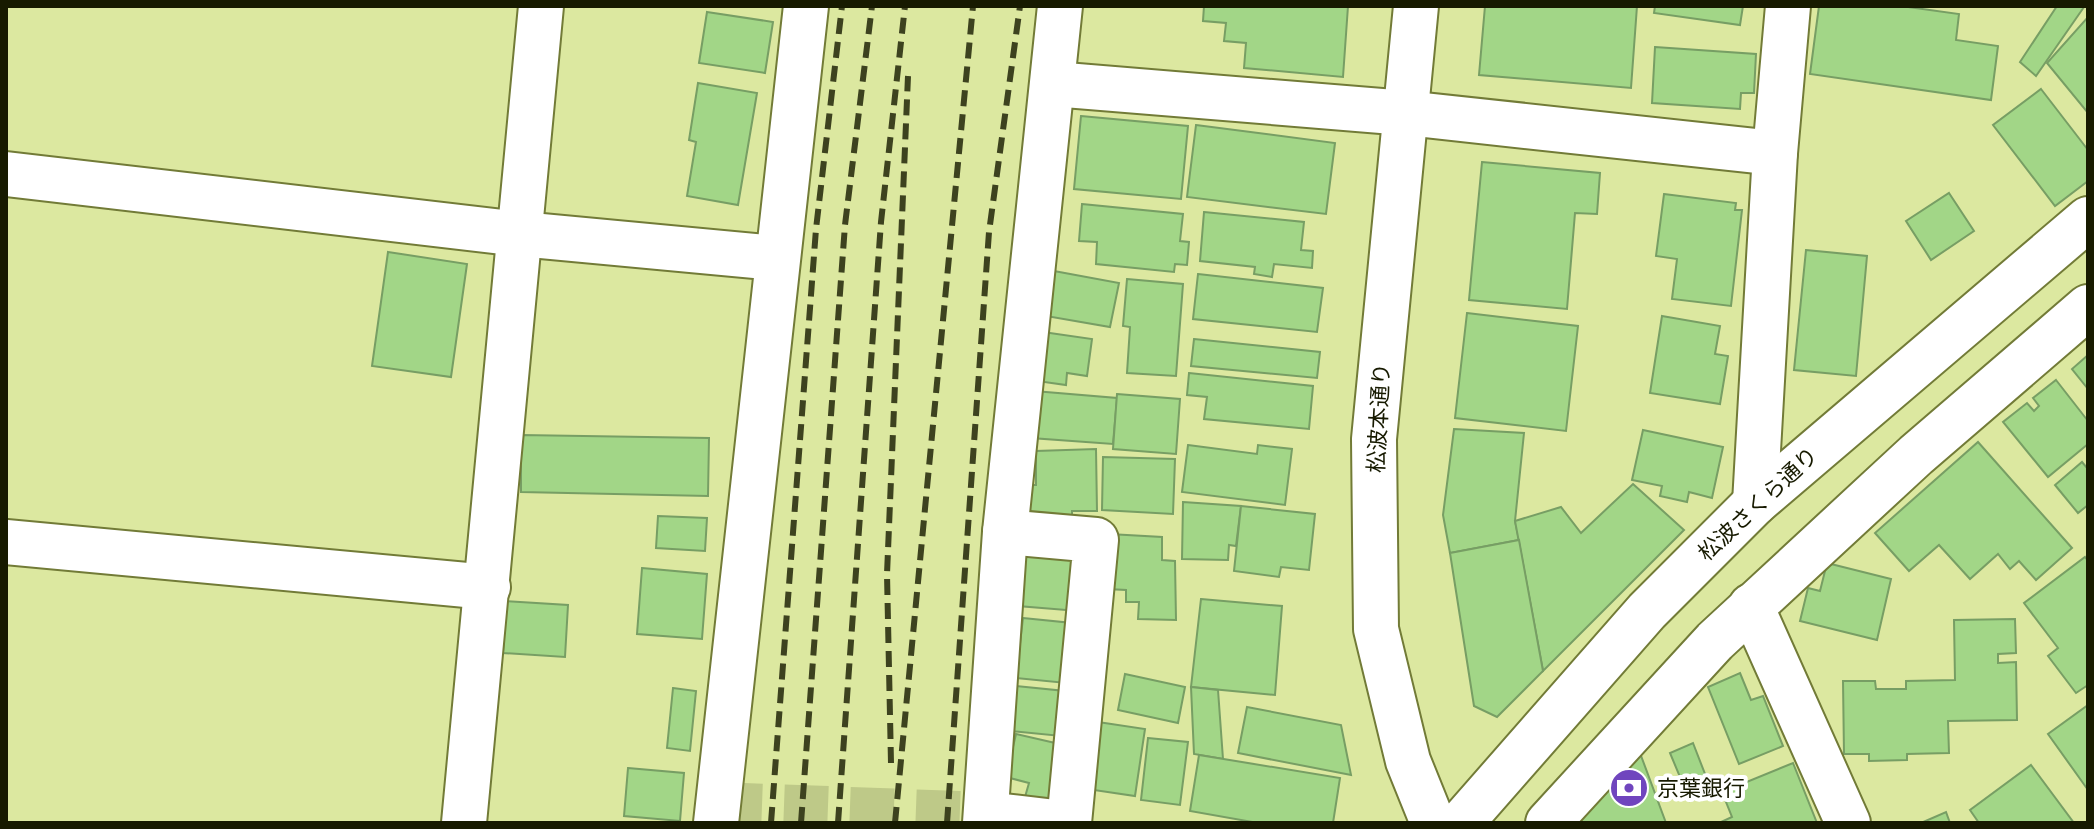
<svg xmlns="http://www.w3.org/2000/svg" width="2094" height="829" font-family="Figtree,'Noto Sans JP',sans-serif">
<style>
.building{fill:#a2d687;stroke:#779e64;stroke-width:2}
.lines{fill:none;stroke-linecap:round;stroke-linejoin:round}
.minor-tunnel{stroke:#bec988;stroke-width:44;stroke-dasharray:44 22;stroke-linecap:butt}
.minor-casing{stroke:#727b37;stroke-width:48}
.minor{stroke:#fff;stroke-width:44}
.rail{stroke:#3d421f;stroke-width:6;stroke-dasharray:16 8;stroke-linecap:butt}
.labels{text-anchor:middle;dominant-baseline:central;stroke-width:8;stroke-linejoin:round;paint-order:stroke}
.street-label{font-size:22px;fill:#171a00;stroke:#fff}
.poi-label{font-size:22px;fill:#171a00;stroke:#fff;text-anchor:start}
</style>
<rect width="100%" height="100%" fill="#dce8a0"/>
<g class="building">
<path d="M1204 6H1348L1343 77 1244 68 1246 43 1224 41 1226 23 1203 21Z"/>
<path d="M1485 6H1637L1631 88 1479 75Z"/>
<path d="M1655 6H1743L1740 25 1654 13Z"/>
<path d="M1819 6H1901L1959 14 1956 40 1998 46 1991 100 1810 74Z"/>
<path d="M2057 6 2084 7 2036 76 2020 62Z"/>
<path d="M707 12 773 22 765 73 699 63Z"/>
<path d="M2088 17V113L2047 63Z"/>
<path d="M1655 47 1756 54 1754 93H1741L1740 109 1652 103Z"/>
<path d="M698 83 757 93 738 205 687 196 696 142 689 140Z"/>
<path d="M2041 89 2088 150V181L2055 206 1993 125Z"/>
<path d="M1081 116 1188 126 1181 199 1074 189Z"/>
<path d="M1196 125 1335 143 1326 214 1187 197Z"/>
<path d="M1482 162 1600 173 1597 214 1575 213 1567 309 1469 300Z"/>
<path d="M1949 193 1974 231 1931 260 1906 221Z"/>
<path d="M1664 194 1736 203 1735 210H1742L1731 306 1672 299 1677 259 1656 256Z"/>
<path d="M1082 204 1183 214 1180 241 1189 242 1187 265 1175 264 1174 272 1096 264 1097 242 1079 241Z"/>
<path d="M1204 212 1304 222 1301 250 1313 251 1312 268 1274 264 1272 277 1254 274 1255 267 1200 261Z"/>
<path d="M1806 250 1867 256 1856 376 1794 370Z"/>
<path d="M388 252 467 264 451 377 372 366Z"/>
<path d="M1054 271 1119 283 1110 327 1046 316Z"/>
<path d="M1198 274 1323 288 1317 332 1193 319Z"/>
<path d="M1127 279 1183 284 1176 376 1127 373 1130 327 1123 326Z"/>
<path d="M1467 313 1578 326 1566 431 1455 418Z"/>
<path d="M1662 316 1720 326 1715 354 1728 356 1720 404 1650 393Z"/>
<path d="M1043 332 1092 339 1087 376 1067 373 1066 385 1037 381Z"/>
<path d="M1194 339 1320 352 1317 378 1191 366Z"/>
<path d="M2088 355V389L2072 369Z"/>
<path d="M1189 373 1313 386 1309 429 1204 419 1207 397 1187 395Z"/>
<path d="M2056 380 2088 421V444L2048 477 2003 422 2027 403 2034 411 2039 406 2033 398Z"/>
<path d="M1034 391 1117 398 1113 444 1031 438Z"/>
<path d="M1117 394 1180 399 1176 454 1113 449Z"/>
<path d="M1454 429 1524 433 1515 521 1519 540 1450 553 1443 515Z"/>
<path d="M1643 430 1723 447 1712 498 1689 492 1687 502 1660 496 1662 486 1632 480Z"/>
<path d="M521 435 709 438 708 496 521 492Z"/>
<path d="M1978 442 2072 548 2036 580 2019 561 2010 569 1998 554 1970 579 1939 545 1909 571 1875 533Z"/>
<path d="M1188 445 1257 454 1258 445 1292 449 1285 505 1182 492Z"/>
<path d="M1096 449 1097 511H1072V520L1028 521 1027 485H1036V451Z"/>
<path d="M1103 457 1175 459 1173 514 1102 510Z"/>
<path d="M2082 462 2088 469V505L2078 513 2055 485Z"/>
<path d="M1633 484 1684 530 1543 671 1515 521 1561 507 1581 533Z"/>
<path d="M1183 502 1241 506 1236 546 1229 545 1228 560 1182 559Z"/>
<path d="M1241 506 1315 514 1309 570 1281 567 1279 577 1234 571Z"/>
<path d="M658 516 707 518 705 551 656 548Z"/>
<path d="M1109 534 1162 537V560L1175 561 1176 620 1138 619 1139 602H1126V590L1107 589Z"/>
<path d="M1519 540 1543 671 1497 717 1474 706 1450 553Z"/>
<path d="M1023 545 1084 550 1078 611 1018 606Z"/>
<path d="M2085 557 2088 561V685L2076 693 2048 656 2058 648 2024 603Z"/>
<path d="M1827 563 1891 579 1877 640 1800 621 1808 588 1820 591Z"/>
<path d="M642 568 707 574 702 639 637 634Z"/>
<path d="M1201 599 1282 606 1275 695 1191 687Z"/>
<path d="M506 601 568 605 565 657 503 653Z"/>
<path d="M1023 618 1072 623 1066 683 1016 678Z"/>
<path d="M2015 619 2016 653 1998 654V663L2016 662 2017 720 1948 721 1949 753 1907 754V760L1869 761V754H1844L1843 681H1875L1876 689H1906V681L1955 680 1954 620Z"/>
<path d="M1740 673 1751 700 1763 696 1783 746 1739 764 1708 687Z"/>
<path d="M1125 674 1185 687 1178 723 1118 710Z"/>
<path d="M1015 686 1065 691 1061 736 1010 731Z"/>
<path d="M1191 687 1218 690 1223 759 1194 754Z"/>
<path d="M673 688 696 691 690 751 667 748Z"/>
<path d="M2088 705V790L2048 734Z"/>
<path d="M1247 707 1341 725 1351 775 1238 753Z"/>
<path d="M1098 722 1145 729 1135 796 1087 789Z"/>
<path d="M1016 734 1064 745 1051 802 1025 797 1029 783 1006 777Z"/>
<path d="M1148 738 1188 742 1180 805 1141 800Z"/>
<path d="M1693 743 1712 792 1690 801 1670 753Z"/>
<path d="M1640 753 1666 823H1571Z"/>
<path d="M1199 755 1340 778 1333 823H1258L1190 811Z"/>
<path d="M1793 763 1817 823H1719L1732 817 1722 792Z"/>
<path d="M2031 765 2074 823H1979L1970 810Z"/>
<path d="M628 768 684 773 680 821 624 816Z"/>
<path d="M1946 812 1950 823H1921Z"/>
</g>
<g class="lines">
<path class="minor-tunnel" d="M718 804 986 814"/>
<defs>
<g id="minor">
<path d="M1416 6 1374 439 1376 629 1408 761 1433 823"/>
<path d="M1053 84 1406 113 1775 153"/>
<path d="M6 174 520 234 776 258"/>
<path d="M1755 503 1775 153 1788 6"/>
<path d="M1005 532 1096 540 1069 823"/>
<path d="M6 542 488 587"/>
<path d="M1751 606 1848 823"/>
<path d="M986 814 1064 823"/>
<path d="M464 823 541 6"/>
<path d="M716 823 806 6"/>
<path d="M985 823 1005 532 1060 6"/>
<path d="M1461 823 1647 611 1755 503 2088 219"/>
<path d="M1548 823 1715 641 1916 455 2088 307"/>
</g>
</defs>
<use href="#minor" class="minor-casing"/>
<use href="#minor" class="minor"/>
<g class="rail">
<path d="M891 763 887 574 908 76"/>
<path d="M771 823 816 229 842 6"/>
<path d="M801 823 845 225 872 6"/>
<path d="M838 823 881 222 905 6"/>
<path d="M895 823 973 6"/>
<path d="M947 823 989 232 1020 6"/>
</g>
</g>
<defs>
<symbol id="bank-disc" viewBox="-11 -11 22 22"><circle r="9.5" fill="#7045be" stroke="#fff"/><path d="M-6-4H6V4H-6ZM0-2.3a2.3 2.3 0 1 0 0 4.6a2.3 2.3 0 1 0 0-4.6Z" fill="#fff"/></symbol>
</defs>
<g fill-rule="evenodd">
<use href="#bank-disc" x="1607" y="766" width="44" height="44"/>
</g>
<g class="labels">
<g class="street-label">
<text transform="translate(1379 418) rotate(-87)">松波本通り</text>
<text transform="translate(1758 504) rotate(-43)">松波さくら通り</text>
</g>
<g class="poi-label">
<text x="1657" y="788">京葉銀行</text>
</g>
</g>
<rect width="2094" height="829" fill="none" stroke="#171a00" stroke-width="16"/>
</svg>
